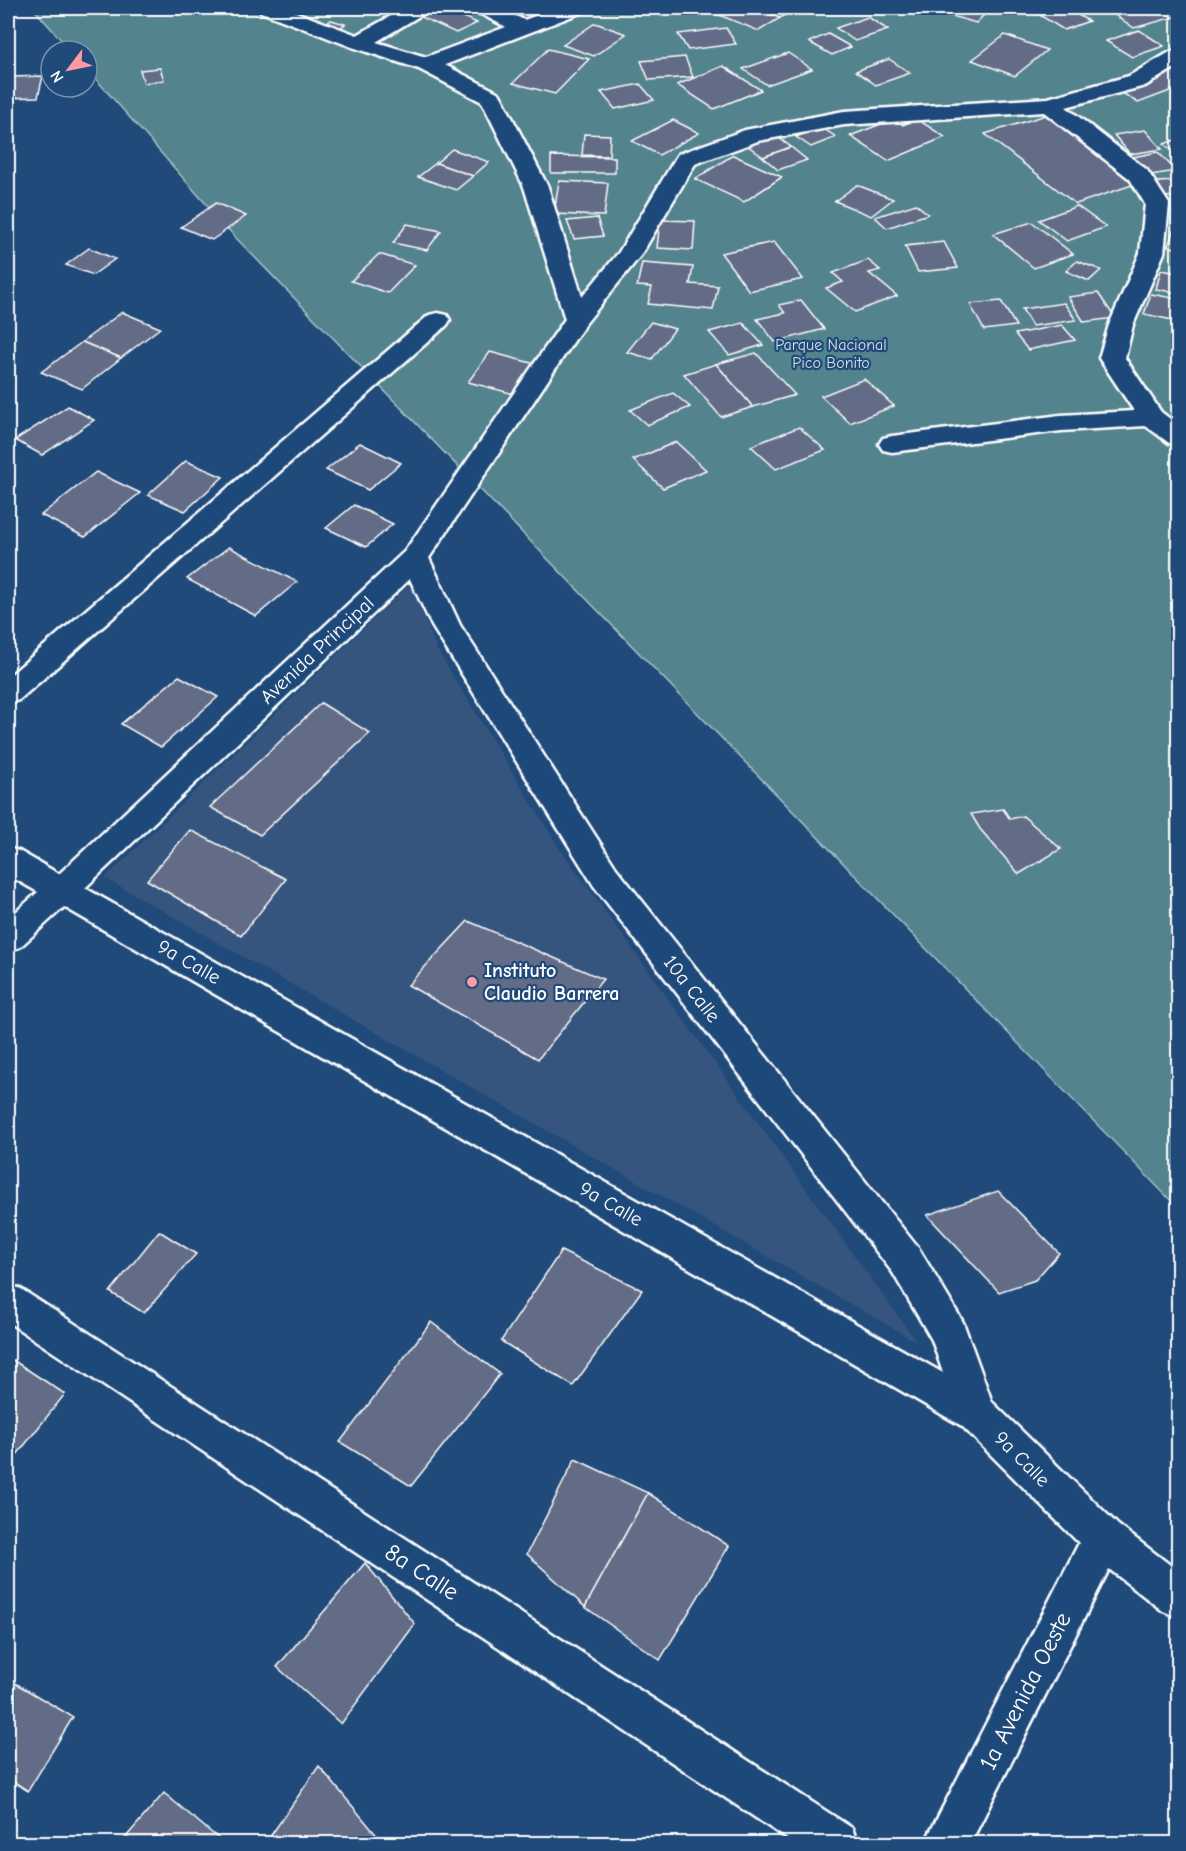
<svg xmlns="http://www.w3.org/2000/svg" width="1186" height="1851" font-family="'Comic Neue',sans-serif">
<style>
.built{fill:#34547e}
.green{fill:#53838d;stroke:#a9c1c6;stroke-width:1.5}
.building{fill:#646c86;stroke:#fff;stroke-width:1.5}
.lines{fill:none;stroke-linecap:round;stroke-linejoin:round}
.minor-casing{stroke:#fff;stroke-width:5}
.minor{fill:#1f4a7a;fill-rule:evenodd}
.poi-dot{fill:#ff9aa2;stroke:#1f4a7a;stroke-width:2}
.labels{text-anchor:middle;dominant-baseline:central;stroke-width:4.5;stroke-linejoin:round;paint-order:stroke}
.far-park-label{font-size:16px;fill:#d4e0e2;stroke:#1f4a7a}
.street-label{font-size:20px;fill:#fff;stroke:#1f4a7a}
.poi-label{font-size:20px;font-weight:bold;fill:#fff;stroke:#1f4a7a;text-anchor:start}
.near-street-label{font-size:24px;fill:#fff;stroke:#1f4a7a}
</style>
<rect width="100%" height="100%" fill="#1f4a7a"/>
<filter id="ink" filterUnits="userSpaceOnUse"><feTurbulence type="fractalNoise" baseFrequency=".0167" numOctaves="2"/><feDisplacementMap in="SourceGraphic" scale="12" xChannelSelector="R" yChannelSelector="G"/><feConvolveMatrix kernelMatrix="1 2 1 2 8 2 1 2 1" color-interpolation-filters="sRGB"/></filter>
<g filter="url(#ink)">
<path class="built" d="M411 583 437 650 558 846 917 1342 105 878Z"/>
<path class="green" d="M33 8H1178V1208L236 238 87 69V51H71Z"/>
<g class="building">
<path d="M431 8H444L477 23 456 33 417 15Z"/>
<path d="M504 8H552L522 19Z"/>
<path d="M723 8H754L780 18 759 31 714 13Z"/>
<path d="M754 8H797L780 18Z"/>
<path d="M956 8H991L976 23 948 15Z"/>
<path d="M1054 8H1065L1089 21 1064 30 1038 14Z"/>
<path d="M1105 8H1170L1178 13V16L1134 28Z"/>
<path d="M868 17 888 30 855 41 836 28Z"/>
<path d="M331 20 345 24 338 30 324 25Z"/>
<path d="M595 23 626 34 594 56 563 45Z"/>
<path d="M726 28 736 44 688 50 678 34Z"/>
<path d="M1139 30 1164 46 1132 57 1106 41Z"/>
<path d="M828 34 851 47 832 55 809 42Z"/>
<path d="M1005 35 1047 50 1015 76 972 60Z"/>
<path d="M548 49 589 59 555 94 513 83Z"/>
<path d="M788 53 812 69 767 85 743 69Z"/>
<path d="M685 57 693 77 649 80 641 61Z"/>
<path d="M889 59 910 73 876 85 856 71Z"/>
<path d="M723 66 761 90 714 109 677 85Z"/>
<path d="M160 68 164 80 144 83 140 70Z"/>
<path d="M1178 69V88L1138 103 1119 91Z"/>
<path d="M43 76 38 97 8 98 12 77Z"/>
<path d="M640 84 654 100 615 109 601 92Z"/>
<path d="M1046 115 1138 183 1076 204 985 134Z"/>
<path d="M894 119 903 125 917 119 945 137 888 161 850 136Z"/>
<path d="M673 120 699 133 659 155 632 141Z"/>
<path d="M821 127 836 137 811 147 796 137Z"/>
<path d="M1145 130 1162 149 1130 154 1114 135Z"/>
<path d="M584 134 610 135 609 156 582 155Z"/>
<path d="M775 135 791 147 763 157 747 145Z"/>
<path d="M1178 139V154L1164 144Z"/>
<path d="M791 147 807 160 778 170 763 157Z"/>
<path d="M452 149 489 162 473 176 436 163Z"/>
<path d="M1158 152 1176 171 1151 175 1133 157Z"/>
<path d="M733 155 782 177 744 202 695 179Z"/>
<path d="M551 156 615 157V173H551Z"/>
<path d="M436 163 473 176 456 190 418 177Z"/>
<path d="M559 181 608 183 604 216 554 214Z"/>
<path d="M1178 181V196L1165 197 1156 182Z"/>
<path d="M857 185 893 199 871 216 835 201Z"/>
<path d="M216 203 246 216 212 240 181 227Z"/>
<path d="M916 204 928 214 887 228 875 217Z"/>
<path d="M1077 206 1106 227 1067 241 1039 220Z"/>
<path d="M597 218 603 236 574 239 567 221Z"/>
<path d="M660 220 695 221 693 250 657 248Z"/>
<path d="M1032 222 1073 254 1034 268 993 234Z"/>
<path d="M407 224 441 231 427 250 393 243Z"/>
<path d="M1175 226H1178V249L1168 246Z"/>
<path d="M774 242 803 279 749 291 721 253Z"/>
<path d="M944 242 958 268 918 272 905 246Z"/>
<path d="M89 248 115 259 93 275 66 265Z"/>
<path d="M379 254 415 265 388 293 351 281Z"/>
<path d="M868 260 880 270 869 273 897 296 855 312 826 288 843 282 833 273Z"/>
<path d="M1077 261 1101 270 1089 281 1066 271Z"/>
<path d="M642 263 693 267 690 284 718 286 713 310 648 304 652 287 637 286Z"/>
<path d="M1161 270 1178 273V293L1156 289Z"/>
<path d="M1098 293 1115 318 1084 322 1068 297Z"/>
<path d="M1151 294 1178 299 1177 321 1144 314Z"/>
<path d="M801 300 824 329 775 342 757 319 785 313 779 305Z"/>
<path d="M1001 301 1016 326 984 330 970 304Z"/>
<path d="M1064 303 1076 320 1032 326 1022 309Z"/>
<path d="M122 312 160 328 121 358 82 342Z"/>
<path d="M651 322 675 329 652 359 627 352Z"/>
<path d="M743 323 763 345 729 355 709 332Z"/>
<path d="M1062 325 1075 340 1028 350 1015 334Z"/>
<path d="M82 342 121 358 82 389 41 372Z"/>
<path d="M490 352 535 364 514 394 468 382Z"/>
<path d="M756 353 795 395 753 407 716 364Z"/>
<path d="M716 364 753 407 721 417 684 374Z"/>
<path d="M864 379 894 406 850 423 821 396Z"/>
<path d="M673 393 690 407 647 425 630 410Z"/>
<path d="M68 406 94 420 42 455 15 440Z"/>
<path d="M799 427 825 450 776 469 751 446Z"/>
<path d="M676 442 706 470 663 488 633 460Z"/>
<path d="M360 443 401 463 368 490 326 470Z"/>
<path d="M186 461 223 477 185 511 148 495Z"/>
<path d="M96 472 140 493 85 537 41 515Z"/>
<path d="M354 505 393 524 366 547 326 528Z"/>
<path d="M229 547 297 582 256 616 187 579Z"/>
<path d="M179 676 218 697 161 747 121 724Z"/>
<path d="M321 703 370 733 260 835 210 807Z"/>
<path d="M1003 809 1010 819 1023 816 1061 849 1019 874 980 829 971 814Z"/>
<path d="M190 830 286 879 241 936 147 880Z"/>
<path d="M468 921 603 979 538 1059 408 985Z"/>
<path d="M998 1191 1059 1253 1035 1280 999 1292 927 1215Z"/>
<path d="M159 1231 196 1254 144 1313 110 1292Z"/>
<path d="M561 1251 642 1290 573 1386 501 1341Z"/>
<path d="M431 1322 500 1374 411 1486 340 1442Z"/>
<path d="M8 1357 65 1394 8 1466Z"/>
<path d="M575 1459 648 1493 585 1607 527 1554Z"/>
<path d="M648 1493 729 1546 660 1660 585 1607Z"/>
<path d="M365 1563 415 1624 341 1724 277 1667Z"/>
<path d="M15 1683 73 1717 28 1791 8 1778V1695Z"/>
<path d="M319 1766 384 1844H265Z"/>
<path d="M164 1793 225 1844H120Z"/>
</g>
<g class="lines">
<defs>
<g id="minor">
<path d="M258 8H285L357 35 405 8H429L426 12 376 42 426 57 506 27 477 12 474 8H499L524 20 558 8H586L583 12 445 65 499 93 502 98 548 187 582 297 619 252 678 154 745 130 844 111 1048 98 1129 76 1170 52 1178 51V66L1145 86 1066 107 1147 170 1169 204 1164 253 1133 325 1125 358 1161 412 1178 425V445L1169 443 1146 426 1061 431 892 452 883 450 879 444 883 438 892 436 1061 415 1134 411 1099 358 1109 325 1140 253 1145 204 1130 179 1044 112 844 125 758 141 695 164 641 255 586 323 429 558 460 625 616 868 919 1249 963 1322 992 1402 1118 1525 1178 1571V1617L1163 1611 1109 1569 970 1844H924L1079 1543 962 1426 64 907 20 947 8 951V919L38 892 8 875V848L19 851 59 874 405 551 565 319 524 187 482 102 419 69 352 47 261 12ZM410 579 432 626 594 886 893 1273 932 1340 943 1373 85 888Z"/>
<path d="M438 313 447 315 450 320 447 325 19 700 8 703V677L429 315Z"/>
<path d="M8 1284 21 1289 852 1828 858 1844H795L8 1322Z"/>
</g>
</defs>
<use href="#minor" class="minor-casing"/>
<use href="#minor" class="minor"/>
</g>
</g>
<circle class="poi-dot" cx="472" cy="982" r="6"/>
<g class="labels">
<g class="far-park-label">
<text x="831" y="345">Parque Nacional<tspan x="831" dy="18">Pico Bonito</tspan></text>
</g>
<g class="street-label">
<text transform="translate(317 650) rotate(-43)">Avenida Principal</text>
<text transform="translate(189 962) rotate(30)">9a Calle</text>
<text transform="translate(692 989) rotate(52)">10a Calle</text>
<text transform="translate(611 1204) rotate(30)">9a Calle</text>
<text transform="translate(1022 1459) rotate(45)">9a Calle</text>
</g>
<g class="poi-label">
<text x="484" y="970">Instituto<tspan x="484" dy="23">Claudio Barrera</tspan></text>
</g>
<g class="near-street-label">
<text transform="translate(422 1572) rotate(33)">8a Calle</text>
<text transform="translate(1025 1691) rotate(-63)">1a Avenida Oeste</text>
</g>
</g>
<rect width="1186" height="1851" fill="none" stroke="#1f4a7a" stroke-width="30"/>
<rect x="15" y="15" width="1156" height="1821" fill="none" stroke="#fff" stroke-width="2" filter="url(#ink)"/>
<g transform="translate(69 69) rotate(238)"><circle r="28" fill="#1f4a7a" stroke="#7992af" stroke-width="1.5"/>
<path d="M0-4.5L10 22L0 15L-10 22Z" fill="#ff9aa2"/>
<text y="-9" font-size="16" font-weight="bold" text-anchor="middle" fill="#ffffff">N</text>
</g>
</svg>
